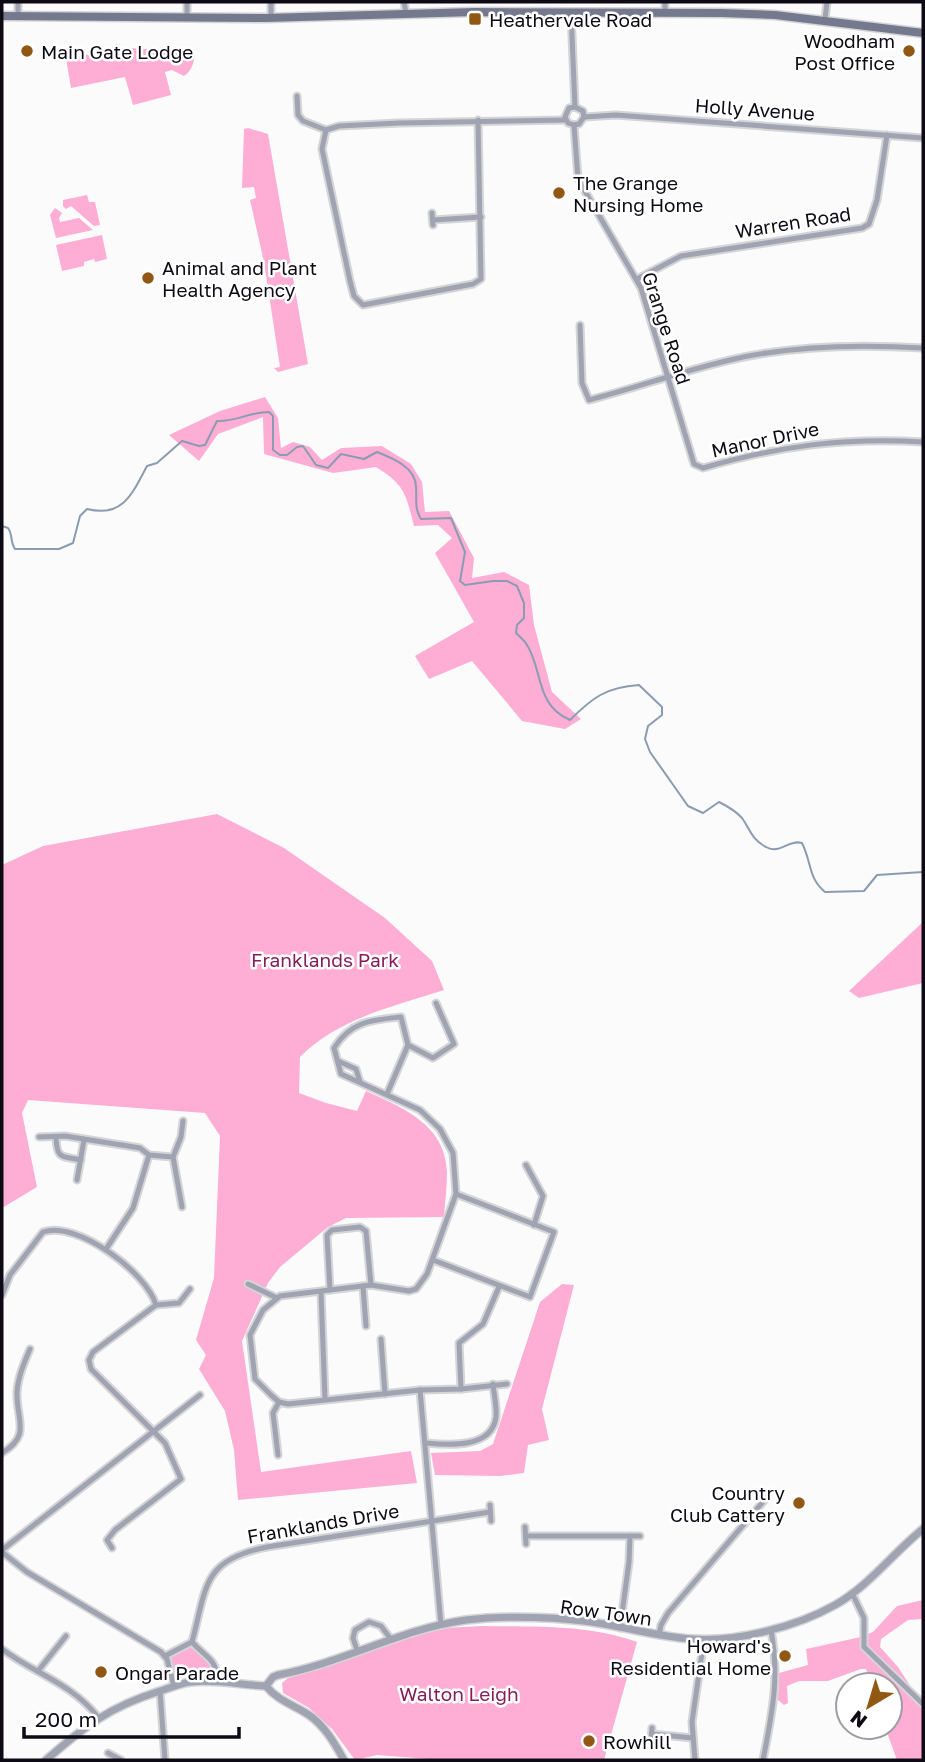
<svg xmlns="http://www.w3.org/2000/svg" width="925" height="1762" font-family="'Golos Text',sans-serif">
<style>
.green{fill:#feadd4}
.lines{fill:none;stroke-linecap:round;stroke-linejoin:round}
.stream{stroke:#8a9cb2;stroke-width:2}
.minor-casing{stroke:#d5d4d6;stroke-width:9}
.tertiary-casing{stroke:#d5d4d6;stroke-width:10}
.secondary-casing{stroke:#d5d4d6;stroke-width:11}
.minor{stroke:#a0a3b2;stroke-width:5}
.tertiary{stroke:#a0a3b2;stroke-width:7}
.secondary{stroke:#74798e;stroke-width:8}
.poi-dot{fill:#915813;stroke:#fff;stroke-width:2.5}
.labels{text-anchor:middle;dominant-baseline:central;stroke-width:5;stroke-linejoin:round;paint-order:stroke}
.poi-label{font-size:19px;fill:#0e0a15;stroke:#fff;text-anchor:start}
.street-label{font-size:19px;fill:#0e0a15;stroke:#fff}
.park-label{font-size:19px;fill:#851d5a;stroke:#fff}
</style>
<rect width="100%" height="100%" fill="#fbfbfb"/>
<g class="green">
<path d="M130 48 195 53C194 62 192 71 184 76L172 70 165 72 171 95 133 105 125 77 71 88 66 58Z"/>
<path d="M248 128 268 134 308 364 278 372 274 368 280 367 264 262 250 200 256 198 254 187 242 188 244 129Z"/>
<path d="M87 195 89 202H95L100 225 94 226 71 206 66 209 63 206V200Z"/>
<path d="M55 208 62 213 59 218 60 222 79 218 93 230 56 238 50 215Z"/>
<path d="M102 235 107 259 95 262 94 259 84 262V266L62 271 56 245Z"/>
<path d="M265 397 278 418 281 448 293 442 310 447 322 460 341 448 382 446 411 464 422 482 425 512 449 511 474 558 472 578 504 572 529 585 534 625 552 692 581 719 565 729 522 721 472 661 429 679 415 656 474 622 435 553 452 538 438 525 414 526C406 494 405 485 376 467L333 473 264 454 263 417 218 434 199 461 169 435 220 411Z"/>
<path d="M217 814 284 848 385 918 432 961 444 990C394 1006 337 1019 300 1057L299 1093 326 1103 357 1111 366 1091C403 1108 445 1124 447 1172 447 1187 445 1202 444 1217L346 1218 328 1227 280 1267 268 1283 242 1341 261 1472 411 1451 417 1483 238 1500 234 1450 225 1411 199 1369 206 1355 196 1340 214 1278 220 1136 205 1113 28 1100 22 1113 37 1187 2 1208V865L43 846Z"/>
<path d="M923 922V983L859 998 849 991Z"/>
<path d="M562 1284 574 1285 542 1409 549 1440 528 1445 524 1473 500 1476 435 1475 431 1453 480 1451 493 1444 540 1302Z"/>
<path d="M923 1600V1619L908 1620 881 1639 880 1647 898 1667 911 1687 923 1698V1755L920 1760H897L885 1727H890V1685H871L866 1669H861L828 1681H799L787 1686 788 1703 784 1705 778 1700 779 1673 808 1665 806 1649 861 1637 873 1632 897 1606Z"/>
<path d="M482 1626C534 1627 587 1624 637 1642L604 1760H442L377 1755 355 1760 332 1729 309 1708 283 1693 282 1683 288 1678 398 1640 446 1628Z"/>
<path d="M190 1646 209 1663 213 1673 186 1676 174 1673 171 1657Z"/>
</g>
<g class="lines">
<path class="stream" d="M2 526 8 528C13 535 10 542 15 549H59L73 543 80 516 87 509C123 518 132 494 147 466L157 463 182 441 199 446 205 445 217 421C235 422 250 412 269 412L273 416V450L280 455H287L297 447 303 446 316 465 328 468 341 454 364 459 377 452C392 458 416 467 416 487 417 499 414 508 421 519L451 518 465 552 460 581 465 585 493 581H507L517 586 524 603V618L517 625 516 633C520 637 525 641 527 645 543 670 535 705 570 720 592 698 606 687 639 685L662 707V715L648 726 645 739 650 752 688 806 703 813 719 802C727 806 735 810 742 818 750 829 751 839 766 847 779 855 789 839 802 843 812 863 808 878 825 892L864 891 877 875 923 872"/>
<defs>
<g id="minor">
<path d="M18 2V16"/>
<path d="M404 2 406 13"/>
<path d="M571 12 575 107"/>
<path d="M665 12V2"/>
<path d="M187 17V2"/>
<path d="M271 18V2"/>
<path d="M825 20 827 2"/>
<path d="M297 96 298 115 303 121 326 130 339 126 399 123 566 120"/>
<path d="M575 107 569 108 565 117 568 123 574 125 578 179 641 288 694 464 703 468C778 446 846 437 923 442"/>
<path d="M584 117 616 115 923 138"/>
<path d="M574 125 579 124 584 117 583 111 575 107"/>
<path d="M326 130 322 149 350 281 354 296 363 305 473 284 481 279 478 120"/>
<path d="M432 213 433 225"/>
<path d="M433 220 481 217"/>
<path d="M637 279 681 256 862 228 869 224 877 200 887 135"/>
<path d="M580 325 582 383 589 400C636 388 682 371 730 360 793 345 858 344 923 348"/>
<path d="M408 1045 433 1058 454 1044 436 1003"/>
<path d="M338 1061 356 1069 360 1082"/>
<path d="M387 1094 408 1045 401 1017C372 1020 351 1021 334 1048L341 1074 420 1110 440 1129 453 1153 456 1194 427 1274 416 1289 409 1291 371 1285 280 1296 263 1310 250 1335 255 1379 271 1395 279 1402 288 1404 420 1390 461 1389 507 1384"/>
<path d="M39 1137 65 1136 128 1146 140 1148 149 1155 173 1157 182 1207"/>
<path d="M56 1138C57 1159 61 1156 81 1160"/>
<path d="M173 1157 181 1137 183 1121"/>
<path d="M526 1165 543 1196 534 1225"/>
<path d="M77 1180 84 1140"/>
<path d="M106 1249 133 1208 149 1155"/>
<path d="M433 1260 530 1297 554 1232 456 1194"/>
<path d="M248 1284 277 1298"/>
<path d="M363 1286 366 1326"/>
<path d="M330 1290 327 1235 332 1230 360 1227 366 1231 371 1285"/>
<path d="M321 1292 325 1399"/>
<path d="M2 1295 10 1275 43 1232C77 1220 147 1273 156 1305"/>
<path d="M381 1339 385 1394"/>
<path d="M461 1389 459 1343 483 1324 499 1287"/>
<path d="M420 1390 441 1625"/>
<path d="M426 1443C448 1445 492 1449 496 1417 497 1407 494 1395 493 1384"/>
<path d="M2 1453C32 1435 16 1420 17 1392 18 1377 24 1363 30 1349"/>
<path d="M278 1455 273 1413 279 1402"/>
<path d="M490 1505 491 1521"/>
<path d="M525 1527 526 1544"/>
<path d="M526 1536H640"/>
<path d="M112 1548 107 1540 115 1530 181 1479 165 1443 91 1369 89 1360 93 1352 156 1305 179 1303 190 1289"/>
<path d="M2 1550 200 1395"/>
<path d="M2 1552 27 1572 161 1652 167 1659 174 1686"/>
<path d="M852 1593 864 1618V1647L923 1704"/>
<path d="M620 1628 629 1562 630 1536"/>
<path d="M659 1635 661 1625 668 1613 768 1496"/>
<path d="M192 1642C207 1586 202 1560 267 1547L490 1512"/>
<path d="M192 1642C207 1659 216 1658 218 1681"/>
<path d="M2 1649C35 1674 71 1683 98 1717"/>
<path d="M357 1650 353 1638 355 1630 369 1622 381 1626 390 1638"/>
<path d="M165 1656 192 1642"/>
<path d="M38 1671 66 1636"/>
<path d="M160 1691 165 1760"/>
<path d="M652 1734 693 1738"/>
<path d="M651 1740 652 1728"/>
<path d="M108 1753 121 1760"/>
<path d="M695 1760 692 1722 704 1639"/>
<path d="M763 1760C772 1713 780 1679 771 1630"/>
</g>
<g id="tertiary">
<path d="M266 1686 273 1677 278 1675C343 1663 400 1629 466 1620 506 1615 564 1617 604 1624 633 1629 662 1637 692 1639 737 1642 796 1627 835 1605 869 1586 893 1553 923 1529"/>
<path d="M46 1760C85 1726 109 1707 160 1691 170 1688 180 1683 191 1682 216 1679 241 1685 266 1686 278 1701 294 1705 309 1715 325 1726 335 1744 344 1760"/>
</g>
<path id="secondary" d="M2 16 266 18 474 12 721 13 775 15 923 33"/>
</defs>
<use href="#minor" class="minor-casing"/>
<use href="#tertiary" class="tertiary-casing"/>
<use href="#secondary" class="secondary-casing"/>
<use href="#minor" class="minor"/>
<use href="#tertiary" class="tertiary"/>
<use href="#secondary" class="secondary"/>
</g>
<g class="poi-dot">
<rect x="468" y="12" width="14" height="14" rx="3.5"/>
<circle cx="27" cy="51" r="7"/>
<circle cx="909" cy="51" r="7"/>
<circle cx="559" cy="193" r="7"/>
<circle cx="148" cy="278" r="7"/>
<circle cx="799" cy="1503" r="7"/>
<circle cx="785" cy="1656" r="7"/>
<circle cx="101" cy="1672" r="7"/>
<circle cx="589" cy="1741" r="7"/>
</g>
<g class="labels">
<g class="poi-label">
<text x="489" y="19">Heathervale Road</text>
<text x="895" y="40" text-anchor="end">Woodham<tspan x="895" dy="22">Post Office</tspan></text>
<text x="41" y="51">Main Gate Lodge</text>
<text x="573" y="182">The Grange<tspan x="573" dy="22">Nursing Home</tspan></text>
<text x="162" y="267">Animal and Plant<tspan x="162" dy="22">Health Agency</tspan></text>
<text x="785" y="1492" text-anchor="end">Country<tspan x="785" dy="22">Club Cattery</tspan></text>
<text x="771" y="1645" text-anchor="end">Howard's<tspan x="771" dy="22">Residential Home</tspan></text>
<text x="115" y="1672">Ongar Parade</text>
<text x="603" y="1741">Rowhill</text>
</g>
<g class="street-label">
<text transform="translate(755 109) rotate(4)">Holly Avenue</text>
<text transform="translate(793 222) rotate(-9)">Warren Road</text>
<text transform="translate(667 328) rotate(72)">Grange Road</text>
<text transform="translate(765 439) rotate(-12)">Manor Drive</text>
<text transform="translate(323 1523) rotate(-10)">Franklands Drive</text>
<text transform="translate(606 1612) rotate(8)">Row Town</text>
</g>
<g class="park-label">
<text x="325" y="959">Franklands Park</text>
<text x="459" y="1693">Walton Leigh</text>
</g>
</g>
<rect width="925" height="1762" fill="none" stroke="#0e0a15" stroke-width="7"/>
<g transform="translate(869 1706) rotate(218)"><circle r="33" fill="#ffffff" stroke="#9f9da1" stroke-width="2"/>
<path d="M0-5L12 26L0 18L-12 26Z" fill="#915813"/>
<text y="-10" font-size="19" font-weight="bold" text-anchor="middle" fill="#0e0a15">N</text>
</g>
<path d="M24 1727v10h215v-10" fill="none" stroke="#0e0a15" stroke-width="3.5"/>
<text x="35" y="1727" font-size="21" fill="#0e0a15" stroke="#ffffff" stroke-width="5" paint-order="stroke">200 m</text>
</svg>
